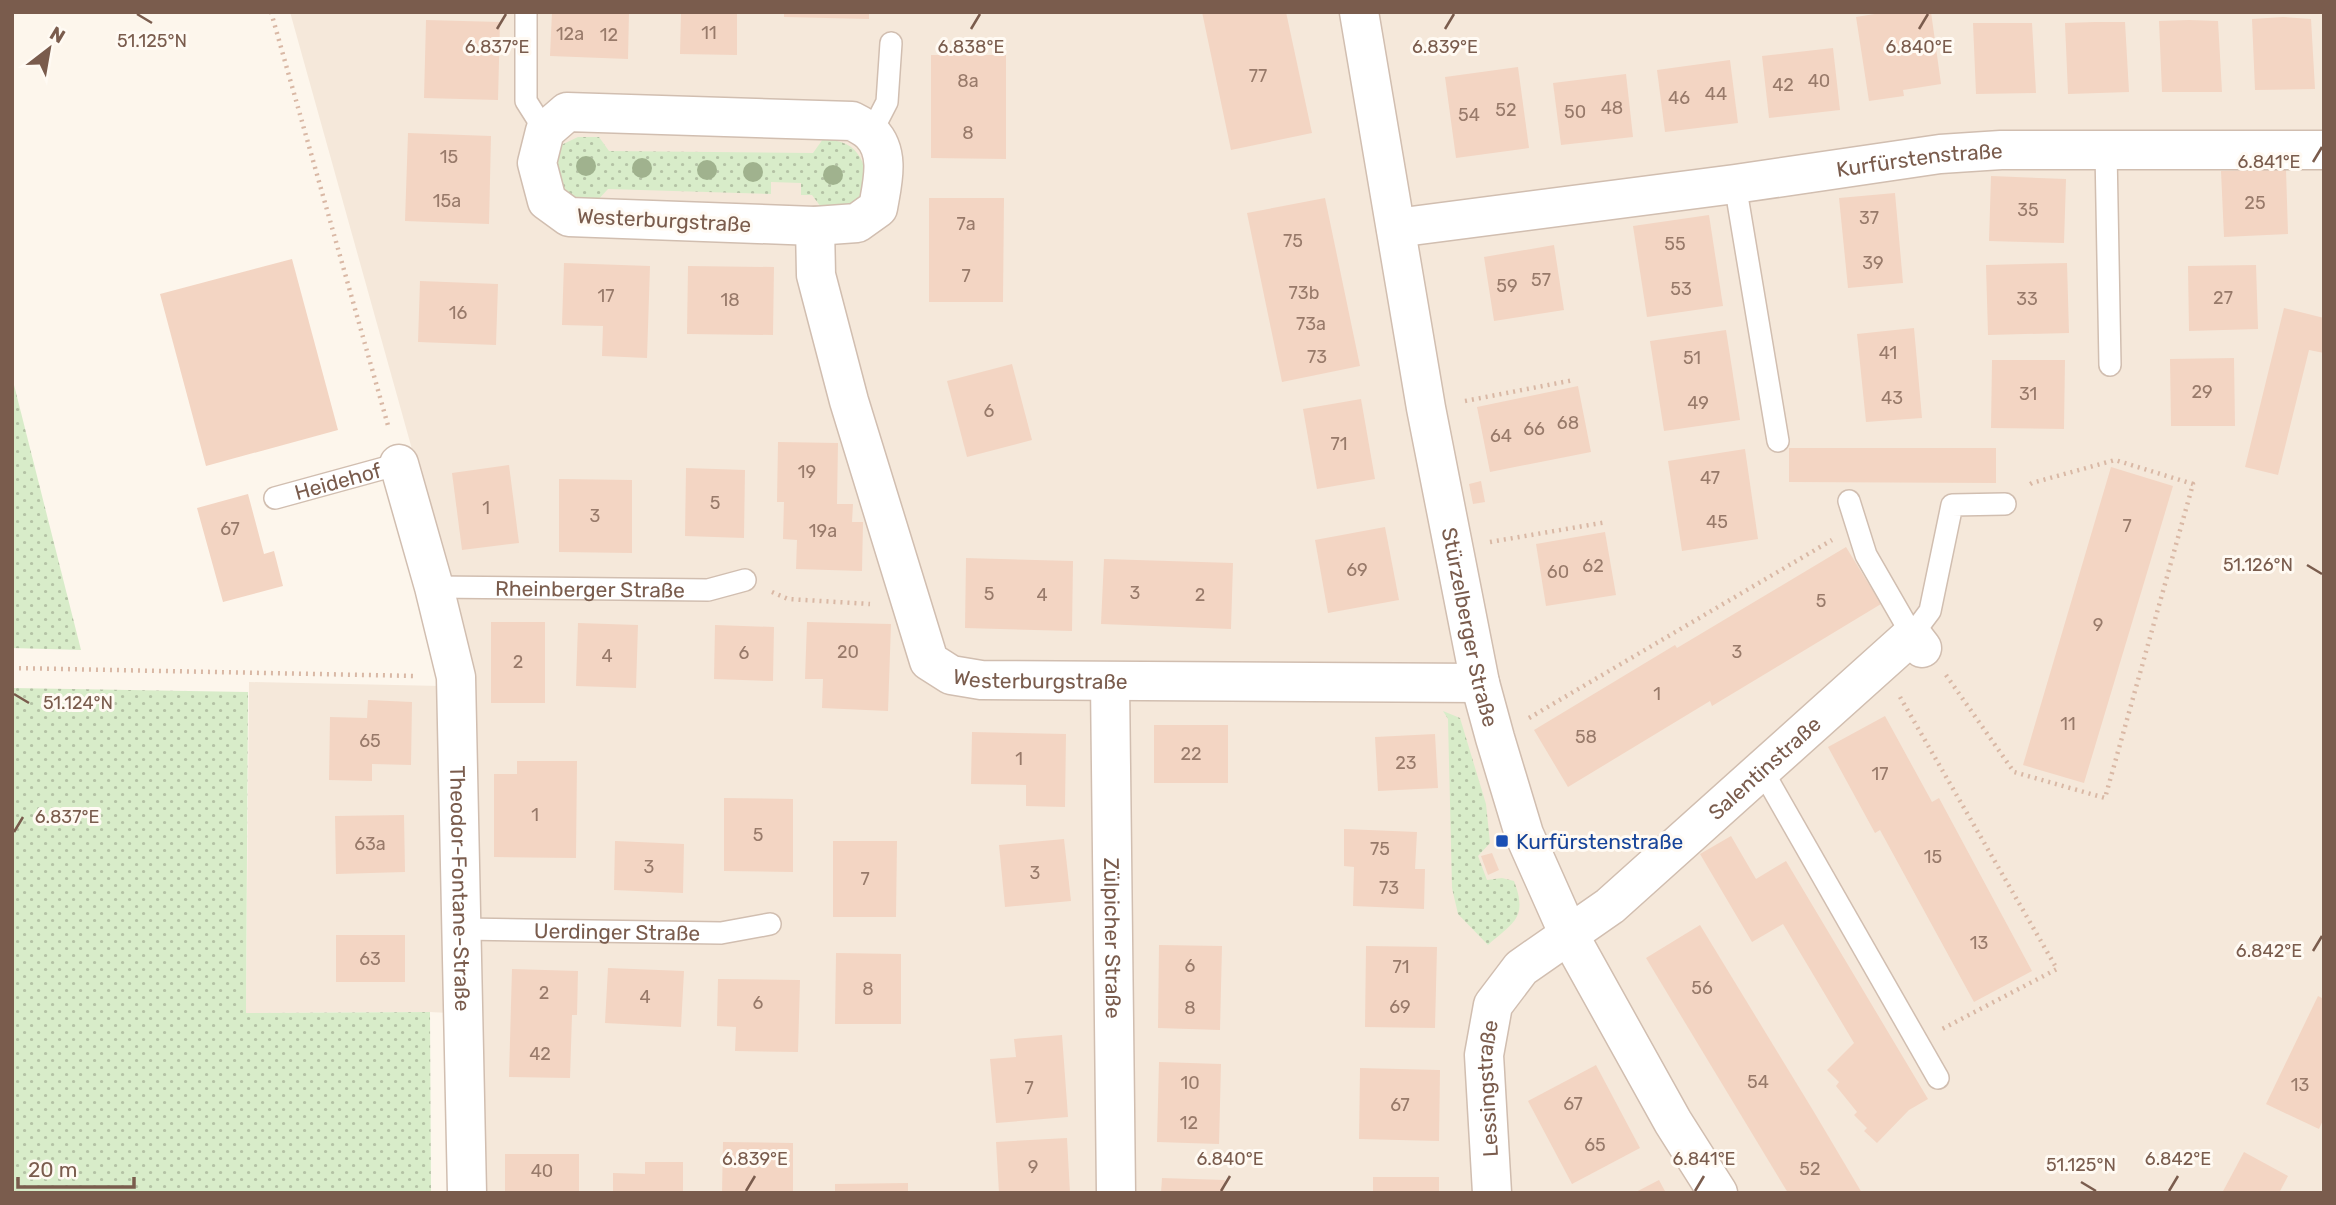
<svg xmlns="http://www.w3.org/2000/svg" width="2336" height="1205" font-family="Rubik,sans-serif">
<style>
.residential{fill:#f5e8da}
.grass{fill:url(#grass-dots)}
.building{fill:#f3d5c3}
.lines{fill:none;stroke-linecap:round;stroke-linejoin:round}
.lane-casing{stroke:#d1beb0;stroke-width:24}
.street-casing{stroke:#d1beb0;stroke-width:41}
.path{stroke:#d9b8a5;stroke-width:4.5;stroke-dasharray:2 5;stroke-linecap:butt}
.lane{stroke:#fff;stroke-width:21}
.street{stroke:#fff;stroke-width:38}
.tree{fill:#a0b28e}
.ticks{fill:none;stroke:#7a5c4d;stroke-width:2.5}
.transit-dot{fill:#1a4fb4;stroke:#fffaf3;stroke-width:2.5}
.labels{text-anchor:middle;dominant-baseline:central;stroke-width:6;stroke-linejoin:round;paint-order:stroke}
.number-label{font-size:18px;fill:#987a6a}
.street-label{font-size:21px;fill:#7a5c4d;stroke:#fffaf3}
.transit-label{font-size:21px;fill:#164399;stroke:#fffaf3;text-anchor:start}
.ticks-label{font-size:18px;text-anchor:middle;fill:#7a5c4d;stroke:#fffaf3;stroke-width:6;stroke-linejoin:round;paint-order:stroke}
</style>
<defs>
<pattern id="grass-dots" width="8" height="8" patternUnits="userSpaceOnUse" patternTransform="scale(1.75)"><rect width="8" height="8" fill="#d8ecc9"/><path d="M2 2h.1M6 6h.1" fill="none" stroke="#b4c2a5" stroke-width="1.8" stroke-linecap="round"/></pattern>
</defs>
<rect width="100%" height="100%" fill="#fdf6ec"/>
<path class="residential" d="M290 12H2324V1193H474L468 1014 430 1012 246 1013 249 682 442 686 463 632Z"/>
<g class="grass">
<path d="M578 137H599L609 151 813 153 823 139C835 140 849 142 857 153 871 170 868 199 846 208 840 210 831 210 824 211L812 195H801V183L771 182V194L608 189 595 203H580L553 181 559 146Z"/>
<path d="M12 377 81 650 12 648Z"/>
<path d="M12 688 248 692 246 1013 430 1012 431 1193H12Z"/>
<path d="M1443 711 1460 718 1486 804 1490 843 1478 856 1487 880 1502 878 1514 881C1528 918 1514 922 1488 945L1458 914 1452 888 1448 719Z"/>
</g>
<g class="building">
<path d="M552 12H629L628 59 550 56Z"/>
<path d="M681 12H737V55L680 54Z"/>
<path d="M784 12H869V19L784 17Z"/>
<path d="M1202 12H1286L1312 133 1231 150Z"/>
<path d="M1887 12H1931L1941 84 1903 90 1904 96 1869 101 1856 17Z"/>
<path d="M2283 17 2311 19 2315 89 2255 90 2252 19Z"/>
<path d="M426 20 500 22 498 100 424 98Z"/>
<path d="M2189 20 2218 21 2222 92H2162L2159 21Z"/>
<path d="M2095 22H2125L2129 92 2068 94 2065 23Z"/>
<path d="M1973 23H2032L2036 93 1976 94Z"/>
<path d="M1833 48 1840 110 1769 118 1762 56Z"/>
<path d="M931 55H1006V159L931 158Z"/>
<path d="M1730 60 1738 123 1665 132 1657 70Z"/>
<path d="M1518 67 1529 148 1456 158 1445 77Z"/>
<path d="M1626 74 1633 137 1561 145 1553 83Z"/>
<path d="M408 133 491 136 489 224 405 221Z"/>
<path d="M2286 169 2288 234 2224 237 2221 171Z"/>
<path d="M1991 176 2066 179 2064 243 1989 241Z"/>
<path d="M1895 193 1903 283 1848 288 1839 198Z"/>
<path d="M929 198H1004L1003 302H929Z"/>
<path d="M1325 198 1360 366 1282 382 1247 213Z"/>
<path d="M1709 215 1723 306 1647 317 1633 226Z"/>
<path d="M1554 245 1564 310 1494 321 1484 257Z"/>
<path d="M292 259 338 430 206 466 160 294Z"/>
<path d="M564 263 650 266 647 358 602 356 603 326 562 325Z"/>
<path d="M2067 263 2069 333 1988 335 1986 265Z"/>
<path d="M2256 265 2258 329 2189 331 2188 266Z"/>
<path d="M688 266 774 267 773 335 687 334Z"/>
<path d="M420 281 498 284 496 345 418 342Z"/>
<path d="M2284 308 2324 318V353L2309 350 2278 475 2245 467Z"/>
<path d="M1914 328 1922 418 1866 422 1857 334Z"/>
<path d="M1726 330 1740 420 1664 431 1650 341Z"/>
<path d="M2234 358 2235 426H2171L2170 359Z"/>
<path d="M1992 360H2065L2064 429 1991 428Z"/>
<path d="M1012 364 1032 440 967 457 947 381Z"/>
<path d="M1578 386 1591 452 1490 472 1477 407Z"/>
<path d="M1361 399 1375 479 1317 489 1303 409Z"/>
<path d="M778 442 838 443 837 504H853L852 522H863L862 571 796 569 797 540 783 539 784 502H777Z"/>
<path d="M1789 448H1996V483L1789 482Z"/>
<path d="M1745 449 1758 539 1682 551 1668 461Z"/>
<path d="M509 465 519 543 462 550 452 473Z"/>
<path d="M2111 467 2173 486 2084 783 2023 765Z"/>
<path d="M686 468 745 470 744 538 685 536Z"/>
<path d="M559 479 632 480V553L559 552Z"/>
<path d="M1481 481 1485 502 1473 504 1469 484Z"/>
<path d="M248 494 264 554 274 551 283 586 223 602 197 508Z"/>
<path d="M1385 527 1399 600 1328 613 1315 540Z"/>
<path d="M1605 532 1616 595 1546 606 1536 544Z"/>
<path d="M1846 547 1881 604 1712 706 1710 701 1568 787 1534 730 1675 645 1677 648Z"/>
<path d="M966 558 1073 561 1072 631 965 628Z"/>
<path d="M1104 559 1233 563 1231 629 1101 624Z"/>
<rect x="491" y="622" width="54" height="81"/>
<path d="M807 622 891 624 888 711 822 708 823 679H805Z"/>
<path d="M578 623 638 625 636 688 576 686Z"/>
<path d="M715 625 774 627 773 681 714 679Z"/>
<path d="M368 700 412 702 411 765 372 764V781L329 780 330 717 367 718Z"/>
<path d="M1885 716 1932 802 1939 798 2032 971 1974 1002 1880 830 1875 833 1828 747Z"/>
<rect x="1154" y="725" width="74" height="58"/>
<path d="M972 732 1066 734 1065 807 1026 806V785L971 784Z"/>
<path d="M1435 734 1438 788 1378 791 1375 737Z"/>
<path d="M517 761H577L576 858 494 857V774H517Z"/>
<path d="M724 798 793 799V872L724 871Z"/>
<path d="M404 815 405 872 336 874 335 816Z"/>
<path d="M1344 829 1417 832 1415 869H1425L1424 909 1353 906 1354 867 1344 866Z"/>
<path d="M1731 836 1756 879 1786 861 1928 1099 1909 1110 1877 1143 1864 1131 1867 1128 1854 1115 1857 1112 1836 1086 1839 1082 1827 1070 1854 1043 1783 924 1752 942 1700 854Z"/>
<path d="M1064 839 1071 901 1005 907 999 845Z"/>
<path d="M615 841 684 844 683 893 614 890Z"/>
<path d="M833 841H897L896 917H833Z"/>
<path d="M1492 853 1499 870 1488 875 1481 856Z"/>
<path d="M1700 925 1814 1112 1862 1193H1788L1646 958Z"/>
<rect x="336" y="935" width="69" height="47"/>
<path d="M1159 945 1222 946 1220 1030 1158 1028Z"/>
<path d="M1366 946 1437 947 1435 1028 1365 1027Z"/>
<path d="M836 953 901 954V1024H835Z"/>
<path d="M608 968 684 971 681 1027 605 1023Z"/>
<path d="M512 969 578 971 577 1015H572L570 1078 509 1077Z"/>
<path d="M718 979 800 980 798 1052 735 1051 736 1027 717 1026Z"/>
<path d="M2318 996 2324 999V1118L2319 1129 2266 1104Z"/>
<path d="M1062 1035 1068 1117 996 1123 990 1059 1016 1057 1014 1039Z"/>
<path d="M1159 1062 1221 1064 1219 1144 1157 1142Z"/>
<path d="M1596 1065 1640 1148 1572 1184 1528 1101Z"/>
<path d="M1360 1068 1440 1070 1439 1141 1359 1139Z"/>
<path d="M1067 1138 1070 1193H999L996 1142Z"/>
<path d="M723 1142 793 1143V1193H722Z"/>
<path d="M2244 1152 2288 1176 2279 1193H2222Z"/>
<rect x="505" y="1154" width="74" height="39"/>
<path d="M645 1162H683V1193H613V1173L645 1174Z"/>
<rect x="1373" y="1177" width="66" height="16"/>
<path d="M1162 1178 1225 1180 1224 1193H1161Z"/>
<path d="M1659 1180 1666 1193H1634Z"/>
<path d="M908 1183V1193H835V1184Z"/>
</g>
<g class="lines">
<defs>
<g id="lane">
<path d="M526 12V101L545 131"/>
<path d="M871 133 887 102 891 43"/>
<path d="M2106 151 2110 365"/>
<path d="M1735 184 1778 441"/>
<path id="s1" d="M275 498 399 464"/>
<path d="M1849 501 1866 555 1912 635 1930 611 1952 505 2005 504"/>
<path id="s2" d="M434 587 708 590 745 580"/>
<path d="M1762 770 1938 1078"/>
<path id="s3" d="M463 929 721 933 770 924"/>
</g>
<g id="street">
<path id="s4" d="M1359 12 1426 408 1480 683 1495 738 1524 834 1569 935 1673 1122 1718 1193"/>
<path d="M567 112 852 121C858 124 866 128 871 133 891 153 882 184 878 208L857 223 815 226 569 217 547 201 537 163 545 131Z"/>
<path id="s5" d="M815 226 816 275 849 401 929 661 951 675 981 680 1480 683"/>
<path id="s6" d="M1396 228 1735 184 1940 154 2001 150H2324"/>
<path id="s7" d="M399 464 434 587 456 677 467 1193"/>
<path id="s8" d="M1110 682 1116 1193"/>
<path id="s9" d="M1492 1193 1484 1055 1493 1005 1521 968 1610 906 1912 635 1922 648"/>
</g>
</defs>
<use href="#lane" class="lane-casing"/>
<use href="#street" class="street-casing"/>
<g class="path">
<path d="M271 12 389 429"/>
<path d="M1465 401 1574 380"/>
<path d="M1490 542 1607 522"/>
<path d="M772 592 788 599 870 604"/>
<path d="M12 668 417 676"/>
<path d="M1946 675 2014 772 2105 798 2193 484 2115 460 2032 483 2027 486"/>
<path d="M1900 697 2057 969 1942 1029"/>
<path d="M1529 718 1832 540"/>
</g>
<use href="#lane" class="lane"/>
<use href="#street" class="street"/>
</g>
<g class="tree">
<circle cx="586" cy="166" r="10"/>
<circle cx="642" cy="168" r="10"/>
<circle cx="707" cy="170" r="10"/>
<circle cx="753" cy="172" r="10"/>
<circle cx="833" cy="175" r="10"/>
</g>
<path class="ticks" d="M137 14 152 23M497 29 506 14M971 29 980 14M1445 29 1454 14M1919 29 1928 14M2313 162 2322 147M2307 565 2322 574M14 694 29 703M14 832 23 817M2313 951 2322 936M2081 1182 2096 1191M746 1191 755 1176M1221 1191 1230 1176M1695 1191 1704 1176M2169 1191 2178 1176"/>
<rect class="transit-dot" x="1495" y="834" width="14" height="14" rx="3.5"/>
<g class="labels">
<g class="number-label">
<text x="709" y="33">11</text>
<text x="570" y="34">12a</text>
<text x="609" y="35">12</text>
<text x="1258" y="76">77</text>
<text x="968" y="81">8a</text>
<text x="1819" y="81">40</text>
<text x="1783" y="85">42</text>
<text x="1716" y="94">44</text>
<text x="1679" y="98">46</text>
<text x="1612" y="108">48</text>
<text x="1506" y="110">52</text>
<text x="1575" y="112">50</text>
<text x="1469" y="115">54</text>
<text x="968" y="133">8</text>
<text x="449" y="157">15</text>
<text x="447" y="201">15a</text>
<text x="2255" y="203">25</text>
<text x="2028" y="210">35</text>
<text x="1869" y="218">37</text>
<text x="966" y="224">7a</text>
<text x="1293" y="241">75</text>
<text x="1675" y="244">55</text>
<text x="1873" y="263">39</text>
<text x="966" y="276">7</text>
<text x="1541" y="280">57</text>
<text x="1507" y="286">59</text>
<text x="1681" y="289">53</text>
<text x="1304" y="293">73b</text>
<text x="606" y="296">17</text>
<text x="2223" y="298">27</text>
<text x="2027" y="299">33</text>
<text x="730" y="300">18</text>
<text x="458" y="313">16</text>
<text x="1311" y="324">73a</text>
<text x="1888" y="353">41</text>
<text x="1317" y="357">73</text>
<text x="1692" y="358">51</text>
<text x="2202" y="392">29</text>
<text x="2028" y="394">31</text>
<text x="1892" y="398">43</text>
<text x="1698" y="403">49</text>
<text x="989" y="411">6</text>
<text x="1568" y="423">68</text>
<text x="1534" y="429">66</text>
<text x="1501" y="436">64</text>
<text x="1339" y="444">71</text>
<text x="807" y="472">19</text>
<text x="1710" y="478">47</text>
<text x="715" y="503">5</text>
<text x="486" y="508">1</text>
<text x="595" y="516">3</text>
<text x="1717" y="522">45</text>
<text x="2127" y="526">7</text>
<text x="230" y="529">67</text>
<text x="823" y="531">19a</text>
<text x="1593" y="566">62</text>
<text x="1357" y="570">69</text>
<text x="1558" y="572">60</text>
<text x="1135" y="593">3</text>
<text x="989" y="594">5</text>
<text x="1042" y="595">4</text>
<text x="1200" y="595">2</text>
<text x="1821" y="601">5</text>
<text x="2098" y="625">9</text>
<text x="848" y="652">20</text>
<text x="1737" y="652">3</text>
<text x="744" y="653">6</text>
<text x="607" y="656">4</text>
<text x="518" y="662">2</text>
<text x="1657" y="694">1</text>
<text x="2068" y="724">11</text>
<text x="1586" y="737">58</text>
<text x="370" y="741">65</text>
<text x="1191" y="754">22</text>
<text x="1019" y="759">1</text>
<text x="1406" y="763">23</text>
<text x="1880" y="774">17</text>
<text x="535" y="815">1</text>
<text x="758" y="835">5</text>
<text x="370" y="844">63a</text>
<text x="1380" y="849">75</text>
<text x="1933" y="857">15</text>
<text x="649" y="867">3</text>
<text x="1035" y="873">3</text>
<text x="865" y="879">7</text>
<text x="1389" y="888">73</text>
<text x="1979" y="943">13</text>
<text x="370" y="959">63</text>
<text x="1190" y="966">6</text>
<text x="1401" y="967">71</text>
<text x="1702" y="988">56</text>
<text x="868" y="989">8</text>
<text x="544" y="993">2</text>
<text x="645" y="997">4</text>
<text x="758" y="1003">6</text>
<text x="1400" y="1007">69</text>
<text x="1190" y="1008">8</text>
<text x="540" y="1054">42</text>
<text x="1758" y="1082">54</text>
<text x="1190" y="1083">10</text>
<text x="2300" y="1085">13</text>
<text x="1029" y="1088">7</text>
<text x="1573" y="1104">67</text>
<text x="1400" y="1105">67</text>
<text x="1189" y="1123">12</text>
<text x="1595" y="1145">65</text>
<text x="1033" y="1167">9</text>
<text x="1810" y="1169">52</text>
<text x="542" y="1171">40</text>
</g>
<g class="street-label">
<text stroke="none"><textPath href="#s6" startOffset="528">Kurfürstenstraße</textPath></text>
<text transform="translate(664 220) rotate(3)">Westerburgstraße</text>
<text stroke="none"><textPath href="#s1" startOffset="65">Heidehof</textPath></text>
<text stroke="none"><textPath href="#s2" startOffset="156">Rheinberger Straße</textPath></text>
<text stroke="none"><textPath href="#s4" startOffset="625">Stürzelberger Straße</textPath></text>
<text stroke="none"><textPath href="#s5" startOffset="567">Westerburgstraße</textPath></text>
<text stroke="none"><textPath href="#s9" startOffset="551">Salentinstraße</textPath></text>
<text stroke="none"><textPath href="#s7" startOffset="432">Theodor-Fontane-Straße</textPath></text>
<text stroke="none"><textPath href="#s3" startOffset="154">Uerdinger Straße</textPath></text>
<text stroke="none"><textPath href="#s8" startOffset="256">Zülpicher Straße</textPath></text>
<text stroke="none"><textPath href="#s9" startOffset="105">Lessingstraße</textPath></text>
</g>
<g class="transit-label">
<text x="1516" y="841">Kurfürstenstraße</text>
</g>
</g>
<g class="ticks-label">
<text x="152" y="47">51.125°N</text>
<text x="1445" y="53">6.839°E</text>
<text x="497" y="53">6.837°E</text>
<text x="971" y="53">6.838°E</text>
<text x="1919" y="53">6.840°E</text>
<text x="2269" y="168">6.841°E</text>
<text x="2258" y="571">51.126°N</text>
<text x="78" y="709">51.124°N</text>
<text x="67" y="823">6.837°E</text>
<text x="2269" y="957">6.842°E</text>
<text x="755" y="1165">6.839°E</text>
<text x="1230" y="1165">6.840°E</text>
<text x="1704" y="1165">6.841°E</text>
<text x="2178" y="1165">6.842°E</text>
<text x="2081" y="1171">51.125°N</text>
</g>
<rect width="2336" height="1205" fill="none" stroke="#7a5c4d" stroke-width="28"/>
<g transform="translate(49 49) rotate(31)" stroke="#fffaf3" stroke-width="5" paint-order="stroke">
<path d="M0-5L12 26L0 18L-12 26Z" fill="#7a5c4d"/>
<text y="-10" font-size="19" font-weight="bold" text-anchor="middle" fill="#7a5c4d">N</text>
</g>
<path d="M18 1177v10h116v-10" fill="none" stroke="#7a5c4d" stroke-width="3.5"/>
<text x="28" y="1177" font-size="21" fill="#7a5c4d" stroke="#fffaf3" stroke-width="5" paint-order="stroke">20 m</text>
</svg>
